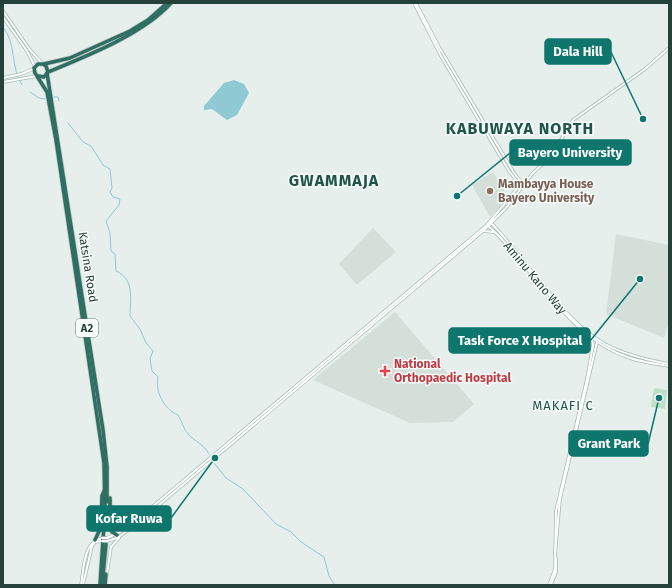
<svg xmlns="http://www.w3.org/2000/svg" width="672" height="588" font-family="'Fira Sans',sans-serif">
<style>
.built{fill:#d4dfda}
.green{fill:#bfe0c8}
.water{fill:#8ec9d4}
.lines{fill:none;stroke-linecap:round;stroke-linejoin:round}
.stream{stroke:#8ec9d4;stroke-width:1}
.secondary-casing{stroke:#a4bbb3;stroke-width:3.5}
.highway-casing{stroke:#c2cac8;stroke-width:5}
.secondary{stroke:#fff;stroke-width:2}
.highway{stroke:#2f6f62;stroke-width:3.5}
.secondary-bridge-casing{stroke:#a4bbb3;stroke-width:3.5;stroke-linecap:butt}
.secondary-bridge{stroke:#fff;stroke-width:2}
.education-dot{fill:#8d6e63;stroke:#f7fbf9;stroke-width:1.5}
.health-dot{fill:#e0444e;stroke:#f7fbf9;stroke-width:1.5}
.labels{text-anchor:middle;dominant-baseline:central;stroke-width:3;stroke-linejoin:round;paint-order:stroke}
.shield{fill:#f7fbf9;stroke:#637a73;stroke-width:1}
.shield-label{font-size:11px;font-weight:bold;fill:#24423a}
.education-label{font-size:12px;font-weight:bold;fill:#785e54;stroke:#f7fbf9;text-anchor:start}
.street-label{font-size:12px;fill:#24423a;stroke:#f7fbf9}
.health-label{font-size:12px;font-weight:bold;fill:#be3a42;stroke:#f7fbf9;text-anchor:start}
.neighbourhood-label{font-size:13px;letter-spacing:1px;fill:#1f5548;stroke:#f7fbf9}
.district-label{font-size:16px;font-weight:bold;letter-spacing:1px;fill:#1f5548;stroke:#f7fbf9}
.leader{fill:none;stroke:#0f766e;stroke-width:1.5}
.callout-dot{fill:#0f766e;stroke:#f7fbf9;stroke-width:1.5}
.callout{fill:#0f766e;stroke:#0f766e;stroke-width:1.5}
.callout-label{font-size:13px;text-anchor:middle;font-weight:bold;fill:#fff}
</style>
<rect width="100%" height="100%" fill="#e6efeb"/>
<g class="built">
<path d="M493 172 508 197 490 217 472 185Z"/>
<path d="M373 228 396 252 358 284H356L339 264Z"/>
<path d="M616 234 669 245V321L664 338 606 314Z"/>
<path d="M395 312 474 404 453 422 410 423 313 380Z"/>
</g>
<path class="green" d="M654 388 667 390 665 409 651 407Z"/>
<path class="water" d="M234 80 244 84 249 93 237 115 227 120 212 109 204 110V106L224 83Z"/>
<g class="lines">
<g class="stream">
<path d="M3 27C17 44 10 67 22 85"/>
<path d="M30 92 39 98 45 99"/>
<path d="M54 97H58L59 101"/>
<path d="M68 123 83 142 91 146 103 165 110 169 112 188 110 192 113 197 120 199 119 205 106 221 110 233 111 251 115 254 116 271C135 279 130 299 130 316L140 329 146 343 153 351 150 359 152 371 158 377C155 392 164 409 178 415 182 421 183 428 188 434 195 442 204 444 209 454"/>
<path d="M214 463 226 478 243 489 276 524 291 532 301 542 324 557 329 576 335 585"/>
</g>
<defs>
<g id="secondary">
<path d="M414 3 441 56 509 171 520 185"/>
<path d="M416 3 439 47 514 173 522 183"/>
<path d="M3 11 30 50 43 64"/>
<path d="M3 17 27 51 35 67"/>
<path d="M3 78 21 74 33 69"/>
<path d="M3 82 37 76"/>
<path d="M491 223C528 260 560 319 605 344 625 355 647 360 669 364"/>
<path d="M488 226C501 236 512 251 523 264 554 300 582 343 630 358 642 362 656 364 669 366"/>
<path d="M483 231 494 232"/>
<path d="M107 538 126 529 487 225 520 185 526 181"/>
<path d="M107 541 117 538 134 526 483 231 506 208 532 174 551 156 573 120 645 69 669 48"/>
<path d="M555 554 560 499 597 342"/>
<path d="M107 574 111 547 119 538"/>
<path d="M81 585C84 569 83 542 102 538"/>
<path d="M83 585 92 546 95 542 102 541"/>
<path d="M549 585 555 569 556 511 587 379 593 345 592 339"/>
<path d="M551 585 556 572V558"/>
</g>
<g id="highway">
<path d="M44 64 70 58 130 31 148 20 167 3"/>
<path d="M48 72 46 66 43 64H38L34 68 35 73 47 92 56 140 104 463 105 510 100 585"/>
<path d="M47 73 103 430 107 467V502"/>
<path d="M38 76 44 77 48 72C87 56 143 34 171 3"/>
<path d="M110 498V528L112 532 117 535"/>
<path d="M95 540 101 527 102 496 104 491"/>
<path d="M102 585 106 544"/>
<path d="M105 585 106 574"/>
</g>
</defs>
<use href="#secondary" class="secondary-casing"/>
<use href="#highway" class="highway-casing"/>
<use href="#secondary" class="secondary"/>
<use href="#highway" class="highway"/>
<defs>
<g id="secondary-bridge">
<path d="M102 538H107"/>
<path d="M102 541H107"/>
</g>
</defs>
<use href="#secondary-bridge" class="secondary-bridge-casing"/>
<use href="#secondary-bridge" class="secondary-bridge"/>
</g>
<circle class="education-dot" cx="490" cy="191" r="4"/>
<path class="health-dot" d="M383 365h4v4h4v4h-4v4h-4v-4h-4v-4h4z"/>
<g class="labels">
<rect class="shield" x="76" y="319" width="22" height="18" rx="3"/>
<g class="shield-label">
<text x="87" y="328">A2</text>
</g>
<g class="education-label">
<text x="498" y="184">Mambayya House<tspan x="498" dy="14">Bayero University</tspan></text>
</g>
<g class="street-label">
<text transform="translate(88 267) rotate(81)">Katsina Road</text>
<text transform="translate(535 278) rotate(50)">Aminu Kano Way</text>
</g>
<g class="health-label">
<text x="394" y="364">National<tspan x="394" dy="14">Orthopaedic Hospital</tspan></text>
</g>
<g class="neighbourhood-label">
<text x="563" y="405">MAKAFI C</text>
</g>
<g class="district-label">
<text x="520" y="128">KABUWAYA NORTH</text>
<text x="334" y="180">GWAMMAJA</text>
</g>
</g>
<path class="leader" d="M643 119L611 52M457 196L510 153M640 279L590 341M659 398L648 444M215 458L171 518"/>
<g class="callout-dot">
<circle cx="643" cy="119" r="4"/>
<circle cx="457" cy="196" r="4"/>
<circle cx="640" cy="279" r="4"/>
<circle cx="659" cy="398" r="4"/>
<circle cx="215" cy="458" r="4"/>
</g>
<g class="callout">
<rect x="545" y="39" width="66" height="25" rx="4"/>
<rect x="510" y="140" width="121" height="25" rx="4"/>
<rect x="449" y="328" width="141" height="25" rx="4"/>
<rect x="569" y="431" width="79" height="25" rx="4"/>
<rect x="87" y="506" width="84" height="25" rx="4"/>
</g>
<g class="callout-label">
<text x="578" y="56">Dala Hill</text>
<text x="570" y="157">Bayero University</text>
<text x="520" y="345">Task Force X Hospital</text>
<text x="609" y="448">Grant Park</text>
<text x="129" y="523">Kofar Ruwa</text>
</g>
<rect width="672" height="588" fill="none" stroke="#24423a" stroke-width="8"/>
</svg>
